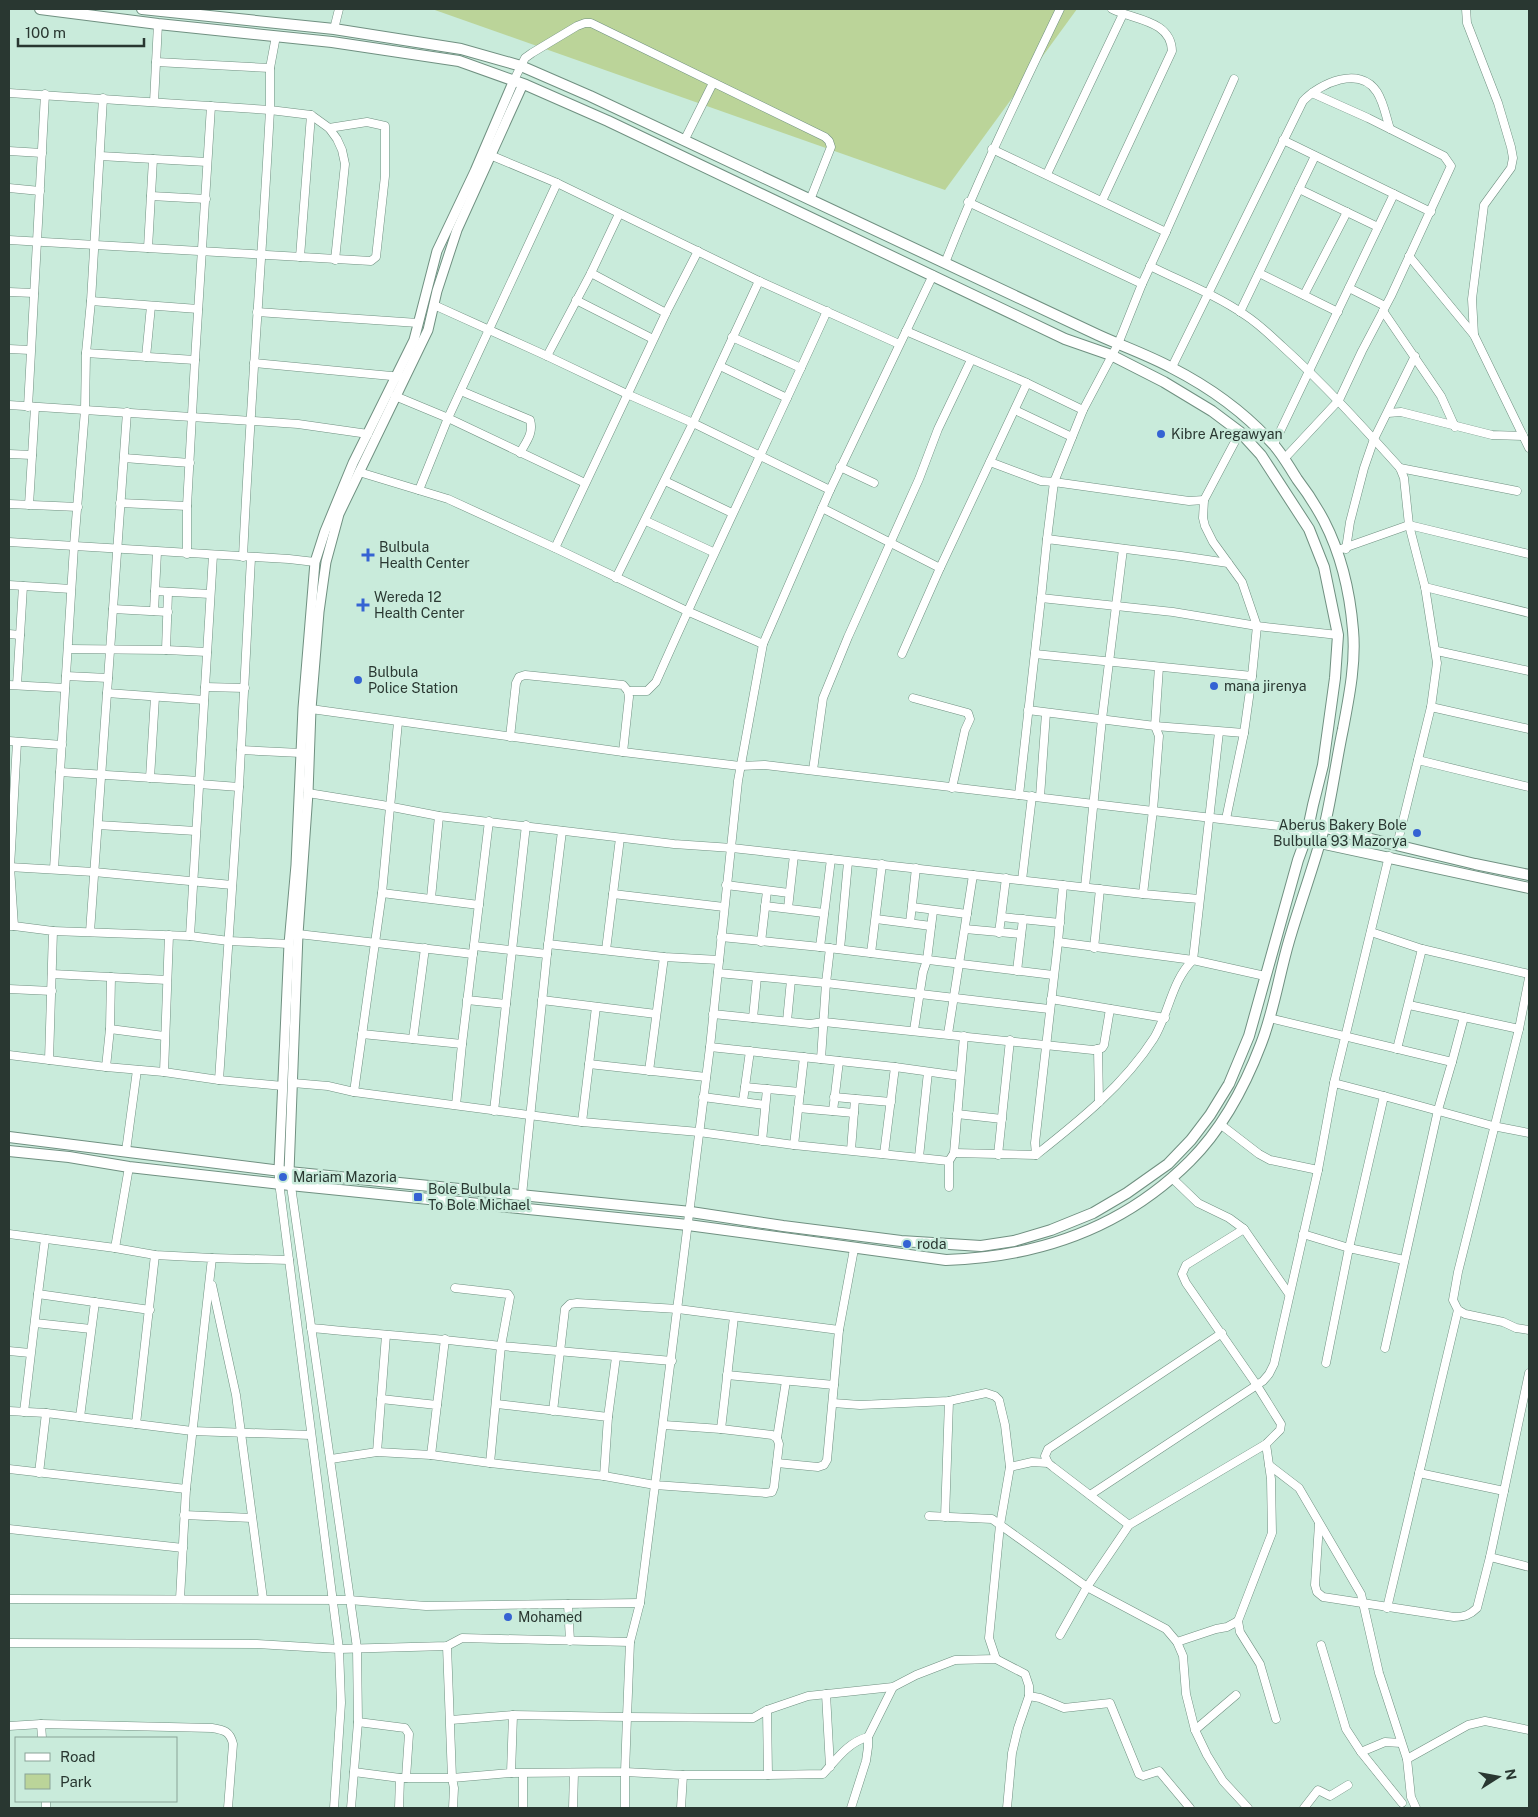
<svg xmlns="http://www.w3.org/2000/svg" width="1538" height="1817" font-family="'Public Sans',sans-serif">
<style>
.green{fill:#bbd499}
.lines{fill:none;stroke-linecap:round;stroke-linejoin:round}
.minor-casing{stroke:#709081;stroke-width:9}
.tertiary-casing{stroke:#709081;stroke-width:11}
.secondary-casing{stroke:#709081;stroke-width:12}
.minor{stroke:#fff;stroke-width:8}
.tertiary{stroke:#fff;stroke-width:9}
.secondary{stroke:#fff;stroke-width:10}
.poi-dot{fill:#3563d3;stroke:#c9ebdb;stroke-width:2}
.labels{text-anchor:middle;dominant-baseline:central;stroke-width:5;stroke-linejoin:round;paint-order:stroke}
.poi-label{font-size:14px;fill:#293731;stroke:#c9ebdb;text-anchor:start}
</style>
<rect width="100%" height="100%" fill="#c9ebdb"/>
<path class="green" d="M432 9H1077L945 190Z"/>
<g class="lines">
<defs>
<g id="minor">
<path d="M1466 9 1467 23 1498 103 1511 147 1513 158 1511 168 1484 205 1472 299 1474 335"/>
<path d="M334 29 339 9"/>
<path d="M276 36 270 68V110L311 115 329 128 337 139 342 150 345 164 335 260"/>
<path d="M156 62 270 68"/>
<path d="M514 80 525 58 532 53 577 26 585 23H591L825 137 829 141 831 147 810 200"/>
<path d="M9 93 270 110C262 259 250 408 243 557"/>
<path d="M154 102 158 24"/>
<path d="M1283 140 1431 212"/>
<path d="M684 141 713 83"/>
<path d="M9 151 42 153"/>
<path d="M490 155 557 183 759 281 899 344"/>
<path d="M100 156 207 162"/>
<path d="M1047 174 1123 14"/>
<path d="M9 188 40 191"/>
<path d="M1299 189 1378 227"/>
<path d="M151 196 206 199"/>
<path d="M1102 201 1172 51C1171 20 1134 20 1112 9"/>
<path d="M968 202 1142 284"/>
<path d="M1166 232 1234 79"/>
<path d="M9 240 371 261 376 257 385 176V126L367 122 329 128"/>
<path d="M148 248 153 159"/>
<path d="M1409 256 1474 335 1529 448"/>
<path d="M300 257 311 115"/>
<path d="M945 263C979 176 1020 93 1060 9"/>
<path d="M1150 266C1182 282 1216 295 1245 315 1259 324 1271 336 1283 347 1325 385 1362 426 1400 468L1404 478 1409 525 1425 587 1437 663 1431 707 1397 845"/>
<path d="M591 273 666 313"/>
<path d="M1259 273 1338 312"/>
<path d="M1349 288 1385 306"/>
<path d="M9 292 34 293"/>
<path d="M1304 295 1347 212"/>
<path d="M576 300 653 339"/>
<path d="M91 301 198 309"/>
<path d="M434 305 547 356 627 394 693 423 830 490"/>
<path d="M1383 311 1441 396 1455 427"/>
<path d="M257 312 418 323"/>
<path d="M1240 312 1315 156"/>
<path d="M906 331 1027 383 1083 410"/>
<path d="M732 337 801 368"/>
<path d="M9 349 30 350"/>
<path d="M86 353 195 360"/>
<path d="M547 356 591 273 619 214"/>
<path d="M146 357 151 306"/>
<path d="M254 363 402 377"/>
<path d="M720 366 787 398"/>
<path d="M1172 367 1303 101C1320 83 1360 65 1377 92 1384 103 1386 117 1390 129"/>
<path d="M461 391 530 420C534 433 526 442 520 453"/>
<path d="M395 396 448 418 585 483"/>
<path d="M9 405 298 424 368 434"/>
<path d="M28 407 45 94"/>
<path d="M1015 410 1072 437"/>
<path d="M1388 413 1401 412 1492 435 1523 436"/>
<path d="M1274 444 1394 194"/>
<path d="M9 454 32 455"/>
<path d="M124 458 190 463"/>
<path d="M1284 459 1339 400 1362 351 1391 296 1451 166 1444 156 1368 118 1312 93"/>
<path d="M990 462 1041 481 1054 482 1083 410 1118 344 1142 284 1166 232 992 149"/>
<path d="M840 467 874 483"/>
<path d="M1400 468 1517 491"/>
<path d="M359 472 448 499 555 548 687 611 763 644"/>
<path d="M665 481 732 513"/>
<path d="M419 490 448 418 557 183"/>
<path d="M120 503 187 506"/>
<path d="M9 504 78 507"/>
<path d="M29 505 35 407"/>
<path d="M822 508 940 568"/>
<path d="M646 521 713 552"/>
<path d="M1047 539 1054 482 1189 501 1204 500"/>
<path d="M9 542 289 559 315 562"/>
<path d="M555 548 666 313 698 251"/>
<path d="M1341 549 1409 525 1529 554"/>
<path d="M1346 549 1350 522 1364 468 1374 439 1415 356"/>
<path d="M187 554V506L195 360 211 106"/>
<path d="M1228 563 1181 556 1047 539 1041 598 1173 612 1257 626 1338 635"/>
<path d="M616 578 693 423 759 281"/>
<path d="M9 585 71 589"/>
<path d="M1425 587 1529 613"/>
<path d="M155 591 210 594"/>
<path d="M113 609 168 612"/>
<path d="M154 611 157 552"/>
<path d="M9 634 20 635"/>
<path d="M68 649 166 650 207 652"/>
<path d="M166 650 168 592"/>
<path d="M1437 651 1529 671"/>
<path d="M902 654 940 568 1027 383"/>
<path d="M1035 654 1252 676 1257 626 1242 582 1213 542 1205 526 1203 518 1204 500 1240 432"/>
<path d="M1159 667 1155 726 1159 736 1153 810 1143 894 1199 899"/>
<path d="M66 676 108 678"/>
<path d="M9 685 65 688"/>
<path d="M17 685 23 586"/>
<path d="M205 687 245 688"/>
<path d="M628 691H647L656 682C711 557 771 435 827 311"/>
<path d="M107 693 204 700"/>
<path d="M913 698 968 713 970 719 965 730 952 788"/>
<path d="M1431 707 1529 729"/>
<path d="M311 709 623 752 740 766 765 765 1288 827 1309 824"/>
<path d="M1028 710 1155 726 1244 733"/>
<path d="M510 737 516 683 519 677 525 675 623 685 628 691 629 697 623 752"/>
<path d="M9 741 62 745"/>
<path d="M241 750 301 753"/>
<path d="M1418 760 1529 787"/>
<path d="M813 770 823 698 848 637 919 479 938 429 971 360"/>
<path d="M60 772 199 781"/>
<path d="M150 778 155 697"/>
<path d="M199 784 239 787"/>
<path d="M308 793 382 805 439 816 674 844 732 848 1143 894"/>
<path d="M1019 795 1041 598"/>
<path d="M1040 797 1046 713"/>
<path d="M1226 819 1244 733 1252 676"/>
<path d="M98 825 196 831"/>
<path d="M1288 827 1306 838"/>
<path d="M9 867 94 872 232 885"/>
<path d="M54 869 74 546 85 410 86 353 91 301 103 98"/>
<path d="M1022 880 1032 796"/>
<path d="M726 885 789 893"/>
<path d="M1085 887 1102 719 1123 549"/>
<path d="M382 893 479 905"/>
<path d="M613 894 724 907"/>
<path d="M431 898 439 816"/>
<path d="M765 906 824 913"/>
<path d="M912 907 967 914"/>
<path d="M788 908 794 855"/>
<path d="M1002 917 1060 923"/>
<path d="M876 919 931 926"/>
<path d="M910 923 916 868"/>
<path d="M9 926H14L10 867 17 742"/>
<path d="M14 926 53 931 49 1060"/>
<path d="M965 929 1021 934"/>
<path d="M53 931 190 936 229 941 289 944"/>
<path d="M90 932 127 412"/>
<path d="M1371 932 1422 949 1529 974"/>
<path d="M999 933 1006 878"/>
<path d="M298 934 473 954"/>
<path d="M190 936 213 555"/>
<path d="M721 937 820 947 1053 975"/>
<path d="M761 942 767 891"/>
<path d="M1058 942 1193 960 1265 976"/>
<path d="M548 944 664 957 719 960"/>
<path d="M474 946 547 954"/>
<path d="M820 947 831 859"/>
<path d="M1094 948 1100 889"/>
<path d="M840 949 848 862"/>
<path d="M606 950 620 838"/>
<path d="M871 953 882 864"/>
<path d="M1017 971 1023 919"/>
<path d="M718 973 826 983 1049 1009"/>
<path d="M52 974 167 980"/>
<path d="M1529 978 1519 1029 1458 1272 1453 1300 1458 1310 1465 1314 1503 1322 1516 1328 1529 1330"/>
<path d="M9 989 52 991"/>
<path d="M1051 999 1165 1018"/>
<path d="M467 1000 506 1004"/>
<path d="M542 1000 656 1014"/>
<path d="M1409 1005 1519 1029"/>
<path d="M713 1014 810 1024 824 1022 1093 1050 1102 1048 1104 1045 1110 1009"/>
<path d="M753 1018 757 977"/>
<path d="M1269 1018 1452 1062 1438 1110 1385 1348"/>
<path d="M787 1021 791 980"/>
<path d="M110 1029 164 1036"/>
<path d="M914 1030 923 972 927 960 933 911"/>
<path d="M362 1034 462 1044"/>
<path d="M948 1034 973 875"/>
<path d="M413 1039 425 948"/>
<path d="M710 1047 895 1067 960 1076"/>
<path d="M1098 1049 1099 1102"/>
<path d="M1397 1049 1422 949"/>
<path d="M9 1055 106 1067 164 1072 219 1080 283 1086"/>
<path d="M821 1059 826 983 830 948"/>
<path d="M1452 1062 1464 1017"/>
<path d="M589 1064 706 1077"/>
<path d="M106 1067 110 1029 111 977"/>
<path d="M649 1071 664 957"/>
<path d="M164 1072 169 935"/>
<path d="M219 1080 239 787 251 558"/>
<path d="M293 1083 328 1086 354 1092 582 1122 699 1132 794 1145 949 1161"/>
<path d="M1334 1083 1384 1096"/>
<path d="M745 1087 800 1092"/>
<path d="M354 1092 382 893 398 722"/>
<path d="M703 1097 765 1105"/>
<path d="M834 1097 891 1102"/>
<path d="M743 1101 750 1051"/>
<path d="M456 1105 462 1044 489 821"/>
<path d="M798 1108 854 1113"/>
<path d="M494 1111 526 825"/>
<path d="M833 1111 839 1061"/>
<path d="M957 1114 1002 1119"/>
<path d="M582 1122 596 1007"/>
<path d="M1220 1124 1259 1154 1270 1160 1318 1170"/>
<path d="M762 1141 767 1089"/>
<path d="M794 1145 804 1057"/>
<path d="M851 1150 855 1099"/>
<path d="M126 1151 137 1070"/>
<path d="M954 1153 1036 1155C1079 1121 1124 1085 1154 1038 1169 1013 1172 980 1193 960L1219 732"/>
<path d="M884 1154 895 1067"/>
<path d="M998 1155 1010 1040"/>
<path d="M1036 1155 1035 1143 1058 942 1063 885"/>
<path d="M919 1157 928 1072"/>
<path d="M279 1170V1182L339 1649 341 1703 334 1808"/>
<path d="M289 1172 357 1648 358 1722 351 1808"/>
<path d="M1172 1178 1198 1203 1229 1218 1244 1229 1289 1294"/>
<path d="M949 1187V1161L954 1153 964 1036"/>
<path d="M522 1195 547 954 562 831"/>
<path d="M9 1234 115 1248"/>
<path d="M1303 1234 1349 1248 1384 1096 1493 1126 1529 1133"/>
<path d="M45 1239 38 1294 150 1310"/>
<path d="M212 1258 289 1260"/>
<path d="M212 1285 236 1395 263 1599"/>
<path d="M455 1288 508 1294 510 1297 501 1346 672 1361"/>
<path d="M35 1323 91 1329"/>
<path d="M311 1328C374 1334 438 1338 501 1346L490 1463 604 1476 655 1485 640 1603 630 1642 627 1717 513 1715 451 1720"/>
<path d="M9 1351 30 1353"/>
<path d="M1326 1363 1349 1248 1404 1260"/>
<path d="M727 1375 834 1385"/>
<path d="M381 1399 437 1405 431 1455"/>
<path d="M833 1403 860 1405 949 1401 986 1393 995 1396 999 1400 1005 1425 1010 1467 1000 1525 989 1638 996 1659"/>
<path d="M497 1404 608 1417 604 1476"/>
<path d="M437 1405 445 1339"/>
<path d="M9 1411 46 1413 136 1424 155 1255"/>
<path d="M553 1411 565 1309 570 1304 577 1303 678 1309 839 1330"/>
<path d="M24 1412 38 1294"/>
<path d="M80 1417 95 1302"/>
<path d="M608 1417 616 1357"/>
<path d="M136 1424 192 1431 311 1435"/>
<path d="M664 1425 721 1429 772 1435 777 1438 779 1444 774 1487 772 1492 766 1493 655 1485 710 1047 738 781 763 644 830 490 933 275"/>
<path d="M721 1429 734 1317"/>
<path d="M777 1438 786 1381"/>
<path d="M1266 1444 1271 1479 1272 1533 1238 1621 1240 1632 1260 1664 1276 1719"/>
<path d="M377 1452 386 1335"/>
<path d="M331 1459 377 1452 431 1455 490 1463"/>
<path d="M777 1463 818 1467 824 1465 827 1460 839 1330 854 1249"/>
<path d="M1269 1465 1299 1488 1361 1594 1379 1673 1407 1759 1411 1797 1416 1808"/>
<path d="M1010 1467 1032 1462 1048 1463"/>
<path d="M9 1469 186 1489 212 1258 155 1255 115 1248 129 1167"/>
<path d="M39 1473 46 1413"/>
<path d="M1419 1473 1504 1491"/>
<path d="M1090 1495 1263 1381 1269 1374 1274 1364 1318 1170 1334 1083 1389 856"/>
<path d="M184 1515 252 1518"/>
<path d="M929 1516 992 1519 1087 1587 1166 1629 1177 1642 1183 1656 1186 1694 1195 1730 1207 1755 1223 1781 1248 1808"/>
<path d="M945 1517 949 1401"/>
<path d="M1319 1524 1315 1585 1317 1592 1323 1597 1454 1617C1464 1617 1470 1615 1477 1608L1490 1557 1529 1373"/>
<path d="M1129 1525 1053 1467 1048 1463 1045 1456 1048 1449 1222 1333"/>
<path d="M9 1529 183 1548"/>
<path d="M1490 1557 1529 1567"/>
<path d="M9 1599 349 1600 426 1606 640 1603"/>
<path d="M180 1599 186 1489"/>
<path d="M568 1604 570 1641"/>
<path d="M1387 1608 1458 1310"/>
<path d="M1060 1635 1087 1587 1129 1525 1266 1444 1280 1430 1281 1424 1256 1384 1186 1283 1182 1274 1186 1265 1244 1229"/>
<path d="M1177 1642 1216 1629 1227 1627 1238 1621"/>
<path d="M9 1643 257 1644 339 1649 447 1646 462 1638 630 1642"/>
<path d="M1321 1645 1346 1729 1361 1752 1402 1803"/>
<path d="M826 1694 830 1767"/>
<path d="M1029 1696 1040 1698 1064 1708 1110 1703 1139 1774 1143 1776 1159 1771 1190 1808"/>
<path d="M358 1722 405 1728 409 1734 406 1778"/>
<path d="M41 1724 42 1738"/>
<path d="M9 1726 41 1724 212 1728C224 1730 230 1731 233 1744L228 1808"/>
<path d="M1195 1730 1236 1695"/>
<path d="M1361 1752 1385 1742 1401 1743"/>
<path d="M1407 1759 1468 1725 1485 1721 1529 1730"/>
<path d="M354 1772 400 1778"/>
<path d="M511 1773 625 1772 627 1717 753 1718 767 1710 808 1696 893 1687 916 1675 955 1660 996 1659 1025 1674 1029 1686V1696L1018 1728 1012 1753 1007 1808"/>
<path d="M523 1774V1808"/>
<path d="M683 1775H768L767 1710"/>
<path d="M768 1775 823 1774C836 1760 848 1742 868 1737"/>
<path d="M46 1801V1808"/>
<path d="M399 1808 400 1778H452L447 1646"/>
<path d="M453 1808 454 1788 452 1778 511 1773 513 1715"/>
<path d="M573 1808 574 1773"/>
<path d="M625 1808V1772L683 1775 681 1808"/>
<path d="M851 1808 866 1761 868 1747V1737L893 1687"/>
<path d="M1304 1808 1318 1790 1330 1796 1348 1785"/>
</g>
<g id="tertiary">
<path d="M279 1170 289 944 296 865 303 708 315 562 325 531 353 463 414 340 437 251 475 171 514 80"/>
<path d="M289 1172 298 934 308 793 311 709 319 612 326 562 339 514 428 330 437 291 457 230 523 84"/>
</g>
<g id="secondary">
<path d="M1309 824 1475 864 1529 875"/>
<path d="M1306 838 1320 843 1529 888"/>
<path d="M9 1137 289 1172 691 1212 783 1226 901 1241 981 1246 1014 1241 1051 1230 1093 1213 1127 1193 1168 1164 1191 1140 1210 1115 1229 1084 1249 1036 1298 860 1306 838 1313 805 1323 765 1335 678 1338 635 1324 567 1309 529 1261 455 1240 432 1212 411 1164 382 1111 355 1065 339 608 121 526 85 459 61 332 42 158 24 40 9"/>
<path d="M9 1151 69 1157 129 1167 290 1185 688 1225 946 1260C1038 1257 1123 1228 1190 1161 1221 1130 1245 1086 1261 1044 1274 1011 1279 975 1289 941 1300 903 1314 866 1324 828 1332 795 1336 762 1343 729 1349 697 1356 663 1353 630 1350 593 1341 554 1324 521 1316 506 1307 492 1297 479 1289 467 1282 453 1272 443 1244 412 1209 387 1172 368 1148 355 1122 346 1098 335L590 96 521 66 461 49 334 29 142 9"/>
</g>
</defs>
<use href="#minor" class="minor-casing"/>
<use href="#tertiary" class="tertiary-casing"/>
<use href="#secondary" class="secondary-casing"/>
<use href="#minor" class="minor"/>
<use href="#tertiary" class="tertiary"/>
<use href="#secondary" class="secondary"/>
</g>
<g class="poi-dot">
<circle cx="1161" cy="434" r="5"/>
<path d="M365.5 547.5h5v5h5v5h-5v5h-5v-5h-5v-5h5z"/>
<path d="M360.5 597.5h5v5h5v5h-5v5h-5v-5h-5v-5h5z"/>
<circle cx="358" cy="680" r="5"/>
<circle cx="1214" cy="686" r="5"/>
<circle cx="1417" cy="833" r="5"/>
<circle cx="283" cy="1177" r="5"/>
<rect x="413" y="1192" width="10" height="10" rx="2.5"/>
<circle cx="907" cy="1244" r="5"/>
<circle cx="508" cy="1617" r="5"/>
</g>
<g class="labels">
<g class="poi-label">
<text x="1171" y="434">Kibre Aregawyan</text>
<text x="379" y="547">Bulbula<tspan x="379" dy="16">Health Center</tspan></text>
<text x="374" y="597">Wereda 12<tspan x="374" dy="16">Health Center</tspan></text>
<text x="368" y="672">Bulbula<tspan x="368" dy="16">Police Station</tspan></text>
<text x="1224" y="686">mana jirenya</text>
<text x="1407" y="825" text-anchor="end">Aberus Bakery Bole<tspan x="1407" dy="16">Bulbulla 93 Mazorya</tspan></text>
<text x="293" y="1177">Mariam Mazoria</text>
<text x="428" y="1189">Bole Bulbula<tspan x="428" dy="16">To Bole Michael</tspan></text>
<text x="917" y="1244">roda</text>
<text x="518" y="1617">Mohamed</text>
</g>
</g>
<rect width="1538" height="1817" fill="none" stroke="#293731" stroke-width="20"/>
<rect x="15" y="1737" width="162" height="65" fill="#c9ebdb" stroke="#89a397"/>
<rect x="25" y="1753" width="25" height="8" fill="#ffffff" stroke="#89a397"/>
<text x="60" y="1762" font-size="15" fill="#293731">Road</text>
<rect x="25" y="1774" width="25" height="15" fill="#bbd499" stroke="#89a397"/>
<text x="60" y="1787" font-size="15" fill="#293731">Park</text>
<g transform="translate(1498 1777) rotate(79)" stroke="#c9ebdb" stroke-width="4" paint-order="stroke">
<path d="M0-4L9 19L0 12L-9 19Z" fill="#293731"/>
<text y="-8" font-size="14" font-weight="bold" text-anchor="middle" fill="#293731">N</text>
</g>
<path d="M18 38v8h126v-8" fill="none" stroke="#293731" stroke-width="2.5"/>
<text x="25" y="38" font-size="15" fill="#293731" stroke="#c9ebdb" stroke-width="4" paint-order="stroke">100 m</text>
</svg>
